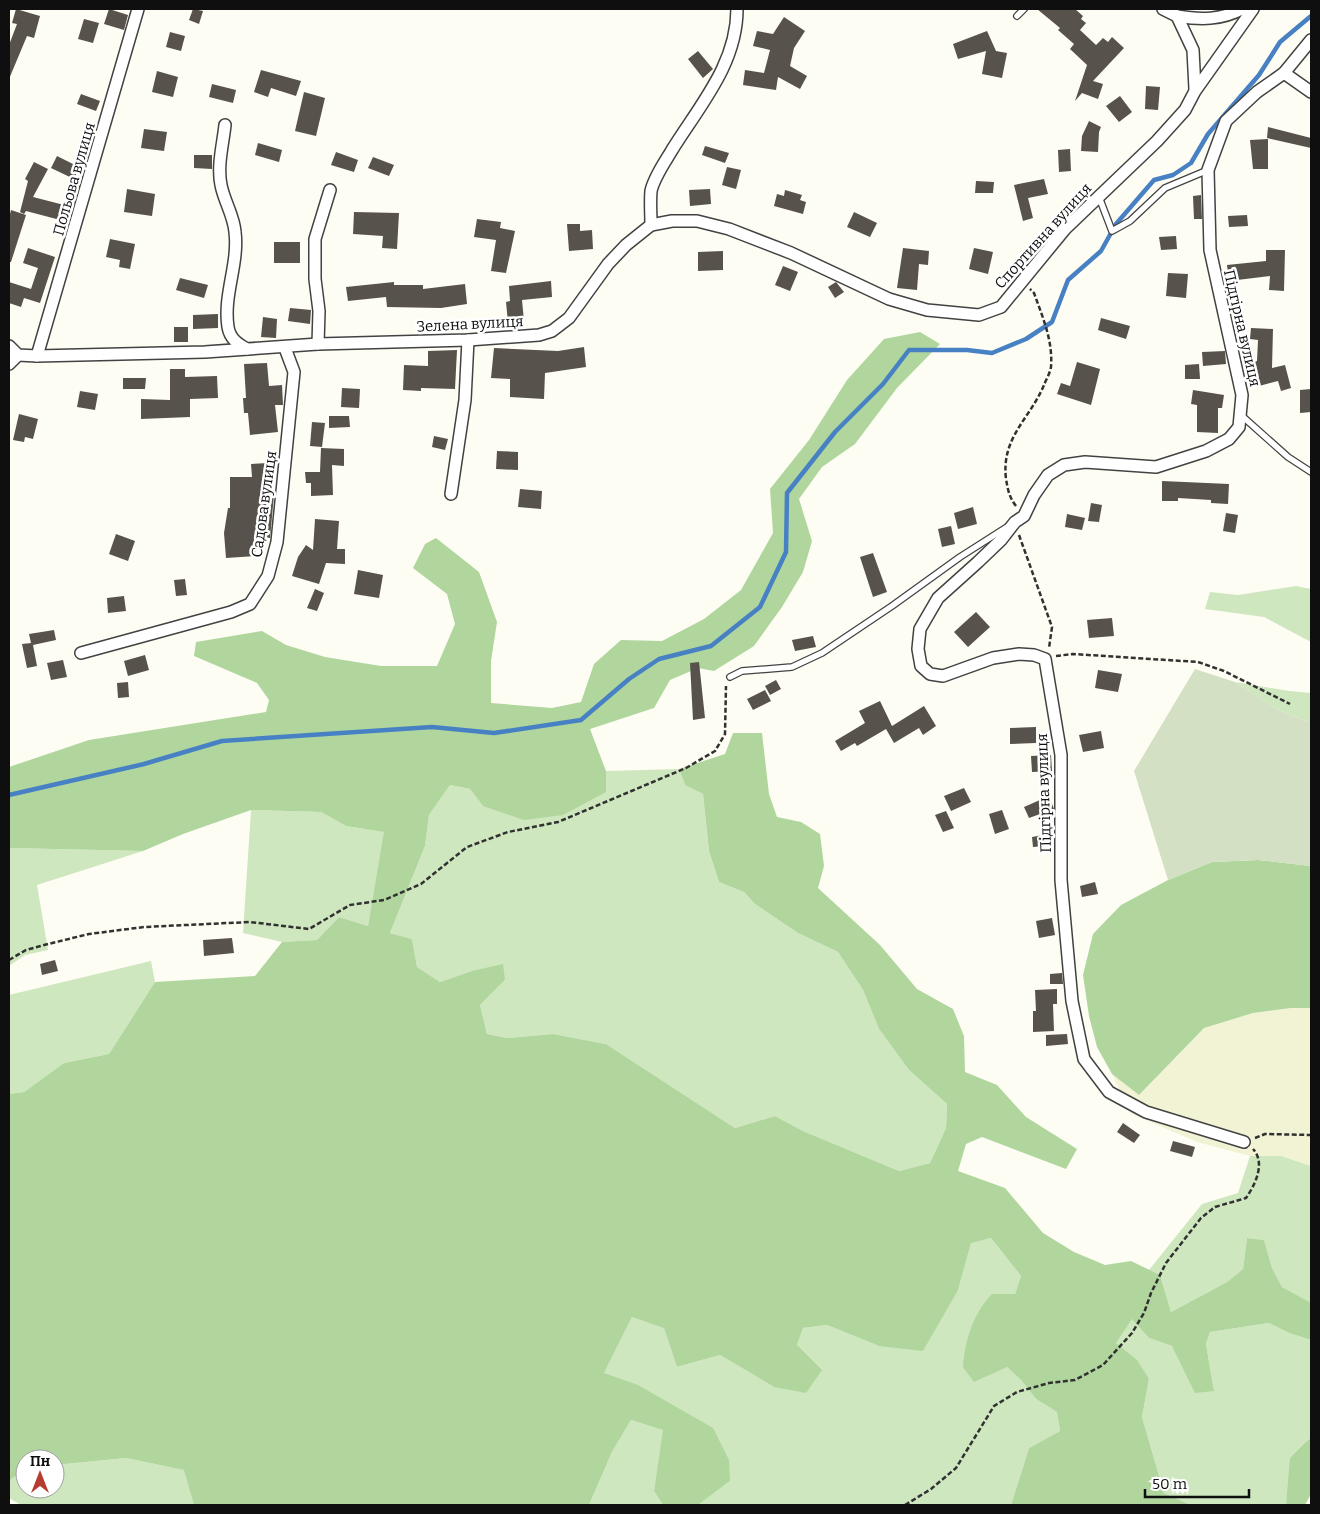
<svg xmlns="http://www.w3.org/2000/svg" width="1320" height="1514" font-family="Bitter,serif">
<style>
.farmland{fill:#f1f3d4}
.green{fill:#cee7be}
.forest{fill:#b0d69e}
.cemetery{fill:#d3e0c4}
.lines{fill:none;stroke-linecap:round;stroke-linejoin:round}
.stream{stroke:#4781c4;stroke-width:4.5}
.building{fill:#57524c}
.lane-casing{stroke:#424242;stroke-width:8}
.street-casing{stroke:#424242;stroke-width:14}
.path{stroke:#313131;stroke-width:2.5;stroke-dasharray:5 2.5;stroke-linecap:butt}
.lane{stroke:#fff;stroke-width:5.5}
.street{stroke:#fff;stroke-width:11}
.labels{text-anchor:middle;dominant-baseline:central;stroke-width:5;stroke-linejoin:round;paint-order:stroke}
.street-label{font-size:15px;fill:#0f0f0f;stroke:#fff}
</style>
<rect width="100%" height="100%" fill="#fefdf3"/>
<path class="farmland" d="M1291 1008H1311V1166L1281 1156H1250L1197 1142 1130 1113 1112 1074 1139 1095 1204 1028 1253 1013Z"/>
<g class="green">
<path d="M1296 586 1311 589V642L1264 617 1205 609 1210 592 1238 595Z"/>
<path d="M1235 682 1289 691 1311 693V723L1279 710Z"/>
<path d="M679 769 685 785 703 794 709 851 719 882 744 892 755 904 798 933 838 952 863 990 879 1029 909 1070 947 1104 946 1128 930 1163 899 1171 803 1131 775 1116 735 1128 606 1044 553 1034 507 1038 487 1034 480 1005 505 980 472 971 440 982 417 967 412 939 390 933 425 846 429 815 450 785 470 789 483 806 606 792V771Z"/>
<path d="M251 810 321 812 346 826 385 832 368 926 339 917 317 940 282 942 243 933Z"/>
<path d="M9 848 143 851 37 885 48 950 25 955 9 966Z"/>
<path d="M151 961 155 982 109 1054 64 1063 24 1092 9 1094V995Z"/>
<path d="M1250 1156H1281L1311 1166V1304L1282 1287 1272 1268 1264 1240 1247 1238 1243 1269 1227 1282 1171 1312 1160 1275 1149 1270 1202 1204 1238 1193Z"/>
<path d="M991 1238 1021 1276 1015 1294H992L974 1382 1006 1366 1021 1380 1036 1399 1057 1412 1060 1431 1029 1448 1011 1505H698L730 1481 604 1373 632 1317 664 1327 677 1367 720 1355 774 1387 797 1345 803 1328 827 1325 879 1346 958 1290 971 1242Z"/>
<path d="M1132 1318 1149 1338 1172 1346 1214 1391 1206 1344 1210 1332 1269 1323 1289 1333 1311 1340V1437C1296 1448 1289 1486 1286 1505H1191L1164 1493 1142 1417 1149 1379 1116 1343Z"/>
<path d="M631 1420 664 1430 654 1491 663 1505H589L612 1452Z"/>
<path d="M126 1458 185 1470 194 1505H21L9 1498 10 1479 25 1470V1489H55V1465Z"/>
</g>
<g class="forest">
<path d="M920 332 940 344 897 388 855 444 822 467 799 499 812 541 803 572 782 607 754 646 714 671 698 668 670 680 654 708 590 729 606 771V792L563 815 524 820 483 806 470 789 450 785 429 815 425 846 390 933 412 939 417 967 440 982 472 971 503 964 505 980 480 1005 487 1034 507 1038 553 1034 606 1044 735 1128 775 1116 803 1131 899 1171 930 1163 946 1128 947 1104 909 1070 879 1029 863 990 838 952 798 933 755 904 744 892 719 882 709 851 703 794 685 785 679 769 725 754 733 733H762L769 794 777 817 801 822 820 834 824 866 818 888 880 945 917 989 953 1009 964 1036 965 1072 997 1085 1026 1117 1077 1149 1066 1169 982 1137 966 1144 958 1171 1005 1188 1043 1233 1074 1252 1105 1265 1131 1261 1160 1275 1171 1312 1227 1282 1243 1269 1247 1238 1264 1240 1272 1268 1282 1287 1311 1303V1340L1289 1333 1269 1323 1210 1332 1206 1344 1214 1391 1195 1393 1172 1346 1149 1338 1132 1319 1116 1343 1137 1360 1149 1379 1142 1417 1164 1493 1191 1505H1011L1029 1448 1060 1431 1057 1412 1036 1399 1021 1380 1007 1367 974 1382 963 1367C965 1340 973 1314 992 1294H1015L1021 1276 991 1238 971 1243 958 1290 923 1351 879 1346 827 1325 803 1328 797 1345 822 1370 806 1393 774 1387 720 1355 677 1367 664 1328 632 1317 604 1373 638 1385 713 1428 729 1460 730 1481 698 1505H663L654 1491 663 1430 631 1420 612 1452 589 1505H194L184 1470 126 1458 55 1465V1459H25V1470L11 1479 9 1483V1094L24 1092 64 1063 109 1054 155 982 255 976 282 942 317 940 339 917 368 926 384 832 346 826 321 812 251 810 183 834 143 851 9 848V767L89 740 266 712 269 700 257 683 194 656 196 642 262 631 286 645 325 657 381 666H437L455 624 447 594 413 568 425 544 436 538 479 572 497 622 491 661V703L552 708 581 702 594 664 621 640 662 641 704 619 741 590 773 533 770 489 809 440 847 380 884 339Z"/>
<path d="M1258 860 1311 866V1008H1291L1253 1013 1204 1028 1139 1095 1112 1074 1097 1047 1089 1016 1083 975 1093 934 1121 905 1168 880 1212 862Z"/>
<path d="M1311 1437V1494L1305 1505H1286L1290 1458Z"/>
</g>
<path class="cemetery" d="M1195 669 1235 682 1279 710 1311 723V866L1258 860 1212 862 1168 880 1134 771Z"/>
<g class="lines">
<path class="stream" d="M9 795 144 764 222 741 432 727 494 733 581 720 629 679 659 659 711 646 760 607 786 552 787 493 835 432 883 384 909 350H967L992 353 1026 339 1052 322 1068 280 1101 251 1116 224 1154 180 1173 175 1191 163 1208 134 1259 75 1280 42 1311 16"/>
</g>
<g class="building">
<path d="M16 9 40 16 34 38 27 36 9 79V45L17 24 12 23Z"/>
<path d="M109 9 128 15 124 30 104 24Z"/>
<path d="M193 9 203 11 199 24 189 20Z"/>
<path d="M1037 9H1075L1083 16 1081 19 1086 23 1080 30 1096 45 1103 38 1108 42 1112 37 1124 48 1093 81 1103 84 1098 99 1082 93 1075 101 1087 65 1070 49 1074 44 1058 30 1060 28Z"/>
<path d="M784 17 805 31 794 48 790 66 807 76 800 89 778 77 776 90 743 85 745 70 764 73 770 50 753 46 757 31 773 34Z"/>
<path d="M84 19 99 23 93 43 78 39Z"/>
<path d="M987 31 996 51 1007 53 1002 78 982 74 986 51 958 59 953 44Z"/>
<path d="M170 32 185 36 181 51 166 47Z"/>
<path d="M698 51 713 69 703 78 688 59Z"/>
<path d="M261 70 301 81 296 96 271 88 268 97 254 92Z"/>
<path d="M157 71 178 77 173 97 152 92Z"/>
<path d="M212 84 236 90 233 103 209 97Z"/>
<path d="M1146 86 1160 87 1158 110 1145 109Z"/>
<path d="M304 92 325 98 316 136 295 131Z"/>
<path d="M81 94 100 101 96 111 77 104Z"/>
<path d="M1120 96 1132 112 1119 122 1106 106Z"/>
<path d="M1089 121 1101 127 1099 132 1098 152 1081 151 1082 136Z"/>
<path d="M1268 127 1311 138V148L1267 138Z"/>
<path d="M144 129 167 132 164 151 141 148Z"/>
<path d="M1268 139V169H1253L1250 140Z"/>
<path d="M258 143 282 150 279 162 255 155Z"/>
<path d="M705 146 729 153 725 163 702 155Z"/>
<path d="M1070 149 1071 171 1059 172 1058 150Z"/>
<path d="M336 152 358 160 354 172 331 165Z"/>
<path d="M194 155H212V169L194 168Z"/>
<path d="M57 156 79 167 74 179 51 168Z"/>
<path d="M373 157 394 165 389 176 368 168Z"/>
<path d="M34 162 48 169 33 197 68 206 64 221 26 211 24 214 20 212 28 181 25 179Z"/>
<path d="M727 167 741 170 736 189 722 185Z"/>
<path d="M1044 179 1048 194 1028 198 1033 218 1023 221 1014 185Z"/>
<path d="M976 181 994 182 993 193H975Z"/>
<path d="M127 189 155 194 152 216 124 212Z"/>
<path d="M710 189 711 204 690 206 689 190Z"/>
<path d="M785 190 802 195 800 200 806 202 803 214 774 206 777 194 784 196Z"/>
<path d="M1201 195 1202 219H1194L1193 196Z"/>
<path d="M11 210 26 215 11 262H9V218Z"/>
<path d="M354 212 399 213 397 249 382 248 383 236 353 234Z"/>
<path d="M854 212 877 223 870 237 847 227Z"/>
<path d="M1247 215 1248 226 1229 227 1228 216Z"/>
<path d="M477 219 501 222 500 228 515 231 506 273 491 271 496 240 474 237Z"/>
<path d="M567 224H580V231L592 230 593 249 569 251Z"/>
<path d="M1176 236 1177 249 1161 250 1159 237Z"/>
<path d="M110 239 135 244 130 269 119 267 120 260 106 257Z"/>
<rect x="274" y="242" width="26" height="21"/>
<path d="M28 248 55 257 40 303 24 298 21 307 9 303V282L31 289 38 268 23 263Z"/>
<path d="M903 248 929 251 928 265 919 264 917 290 897 288Z"/>
<path d="M974 248 993 252 988 274 969 269Z"/>
<path d="M1266 250H1285L1284 291 1269 290 1270 276 1229 281 1227 265 1266 261Z"/>
<path d="M723 251V270L698 271V252Z"/>
<path d="M783 266 798 272 790 291 775 285Z"/>
<path d="M1168 273 1188 274 1186 298 1166 296Z"/>
<path d="M180 278 208 285 204 298 176 290Z"/>
<path d="M551 281 552 297 522 300 524 321 508 323 506 302 510 301 509 286Z"/>
<path d="M394 282V285H423V289L465 284 467 304 441 308 387 307 386 297 348 301 346 287Z"/>
<path d="M836 282 844 292 835 298 828 287Z"/>
<path d="M290 308 311 310 310 324 288 321Z"/>
<path d="M218 314V328L193 329V315Z"/>
<path d="M263 317 277 319 276 338 261 337Z"/>
<path d="M1101 318 1130 326 1126 339 1098 330Z"/>
<rect x="174" y="327" width="14" height="15"/>
<path d="M1251 328 1273 329 1272 368 1285 365 1291 388 1281 391 1278 381 1259 386 1252 363 1257 361 1258 340 1250 339Z"/>
<path d="M584 347 586 367 545 373 544 399 510 397V379L491 378 494 348 558 351Z"/>
<path d="M457 350 455 389 421 388V391L403 390 404 365 428 366V351Z"/>
<path d="M1225 351 1226 364 1203 366 1202 352Z"/>
<path d="M1077 362 1100 369 1091 405 1057 394 1061 383 1070 386Z"/>
<path d="M267 363 269 386 282 385 283 405H275L278 432 250 435 248 413H244L243 398H246L244 364Z"/>
<path d="M1199 364 1200 379H1185V365Z"/>
<path d="M170 369H185V377L217 376 218 398 190 399V417L141 419V399L170 400Z"/>
<path d="M123 378H146L145 389H123Z"/>
<path d="M342 388 360 389 359 408 341 407Z"/>
<path d="M1311 389V412L1300 413V390Z"/>
<path d="M1193 390 1224 395 1222 408H1218V433L1197 432V405L1191 404Z"/>
<path d="M80 391 98 394 95 410 77 407Z"/>
<path d="M19 414 38 419 33 439 25 437 24 442 13 440Z"/>
<path d="M329 416H349L350 427 329 428Z"/>
<path d="M312 422 325 423 322 447 310 446Z"/>
<path d="M434 436 448 439 445 450 432 447Z"/>
<path d="M321 448 344 449V466L332 465 333 495 311 496V483H306L305 472H320Z"/>
<path d="M497 451 518 452V470L496 469Z"/>
<path d="M269 463 272 495H274L270 538 254 535 256 556 226 558 224 533 228 508H230V477H252L251 464Z"/>
<path d="M1162 481 1229 484 1228 504 1211 503V500L1178 498V501H1162Z"/>
<path d="M520 489 542 491 541 509 518 507Z"/>
<path d="M1091 503 1102 505 1099 522 1088 521Z"/>
<path d="M973 507 977 524 958 529 954 513Z"/>
<path d="M1226 513 1238 515 1235 533 1223 531Z"/>
<path d="M1067 514 1085 518 1082 530 1065 527Z"/>
<path d="M315 519 339 521 337 549H345V564L326 563 319 584 292 576 298 557 306 545 313 550Z"/>
<path d="M951 526 955 544 942 547 938 529Z"/>
<path d="M116 534 135 541 128 561 109 554Z"/>
<path d="M873 553 887 592 873 597 860 557Z"/>
<path d="M358 570 383 575 379 598 354 594Z"/>
<path d="M185 579 187 595 176 596 174 580Z"/>
<path d="M315 589 324 593 317 611 307 608Z"/>
<path d="M124 596 126 611 108 613 107 598Z"/>
<path d="M976 612 990 627 968 647 954 632Z"/>
<path d="M1112 618 1114 636 1089 638 1087 620Z"/>
<path d="M54 630 56 640 33 645 37 666 27 668 22 644 31 643 29 634Z"/>
<path d="M813 636 816 647 795 651 792 640Z"/>
<path d="M145 655 149 670 128 676 124 661Z"/>
<path d="M63 660 67 677 51 680 47 663Z"/>
<path d="M699 662 705 718 693 720 690 663Z"/>
<path d="M1098 670 1122 674 1118 692 1095 688Z"/>
<path d="M776 680 781 689 770 695 765 686Z"/>
<path d="M128 682 129 697 118 698 117 683Z"/>
<path d="M765 690 771 701 753 710 747 699Z"/>
<path d="M880 701 892 726 924 706 936 726 923 735 919 728 894 743 886 729 857 746 855 743 841 751 835 741 865 723 859 711Z"/>
<path d="M1036 727V743L1010 744V728Z"/>
<path d="M1101 731 1104 748 1083 752 1079 735Z"/>
<path d="M1051 755 1052 771 1032 772 1031 756Z"/>
<path d="M964 788 971 802 951 811 944 796Z"/>
<path d="M1049 796 1054 809 1029 818 1024 807Z"/>
<path d="M1002 810 1009 829 995 834 989 814Z"/>
<path d="M946 811 954 828 943 832 935 815Z"/>
<path d="M1043 835 1045 846 1033 847 1032 837Z"/>
<path d="M1095 882 1098 894 1082 897 1080 886Z"/>
<path d="M1052 918 1055 935 1039 938 1036 921Z"/>
<path d="M232 938 234 953 204 956 203 940Z"/>
<path d="M55 960 58 971 42 975 40 964Z"/>
<path d="M1062 973 1063 984H1050V974Z"/>
<path d="M1057 989V1004H1053L1054 1031 1033 1032V1011H1036L1035 990Z"/>
<path d="M1067 1034 1068 1044 1046 1046V1035Z"/>
<path d="M1123 1123 1140 1135 1134 1143 1117 1132Z"/>
<path d="M1173 1141 1195 1147 1192 1157 1170 1151Z"/>
</g>
<g class="lines">
<defs>
<g id="lane">
<path d="M1017 16 1024 9"/>
<path d="M1099 197 1112 231 1130 221 1165 188 1208 170"/>
<path d="M1242 416 1288 457 1311 472"/>
<path d="M730 677 742 671 792 667 822 653 892 606 960 557 1007 527"/>
</g>
<g id="street">
<path d="M1163 9 1177 16 1193 50 1195 89"/>
<path d="M1177 16C1201 20 1221 20 1242 9"/>
<path d="M1284 73 1311 92"/>
<path d="M225 125C223 144 217 166 221 185 224 201 234 216 235 232 239 264 223 295 228 327 230 339 238 344 247 349"/>
<path d="M651 225C651 214 650 202 651 191 654 177 665 162 672 150 700 105 737 64 737 9"/>
<path d="M318 344 319 311 315 279V239L330 190"/>
<path d="M9 346 18 355 37 356 205 352 318 344 468 340 539 335 552 331 569 318 608 264 626 245 651 225 672 221H697L729 229 791 253 889 299 927 310 979 315 1001 307 1065 229 1157 141 1185 110 1195 91 1253 9"/>
<path d="M37 356 138 9"/>
<path d="M9 364 18 355"/>
<path d="M451 494 465 400 468 340"/>
<path d="M81 653 231 612 250 604 268 576 277 542 294 372 285 348"/>
<path d="M1244 1142 1146 1112 1109 1092 1084 1059 1072 1001 1061 880V755L1045 659 1034 655 1019 654 993 658 943 676 930 674 921 666 918 649 920 629 938 598 978 562 1001 540 1015 522 1024 516 1034 495 1048 475 1064 465 1085 462 1156 467 1206 451 1229 439 1239 427 1242 395 1210 250 1208 170 1226 121 1257 92 1284 73 1311 40"/>
</g>
</defs>
<use href="#lane" class="lane-casing"/>
<use href="#street" class="street-casing"/>
<g class="path">
<path d="M1016 506C1009 497 1008 490 1006 479 1001 437 1030 419 1044 385 1046 380 1050 373 1051 367 1053 341 1043 318 1034 293L1030 289"/>
<path d="M1019 535 1052 627 1049 648"/>
<path d="M1056 656 1073 654 1198 662 1224 671 1290 704"/>
<path d="M9 960 26 950 48 944 89 934 144 927 250 922 309 929 350 905 384 900 421 884 467 847 508 832 558 822 686 768 715 751 725 734 726 686"/>
<path d="M1255 1138 1265 1134 1311 1135"/>
<path d="M905 1505 931 1489 956 1468 994 1406 1017 1392 1049 1383 1075 1380 1103 1365 1132 1333 1144 1313 1151 1293 1166 1263 1201 1218 1215 1207 1246 1198C1255 1185 1266 1163 1253 1149"/>
</g>
<use href="#lane" class="lane"/>
<use href="#street" class="street"/>
</g>
<g class="labels">
<g class="street-label">
<text transform="translate(74 179) rotate(-74)">Польова вулиця</text>
<text transform="translate(1043 236) rotate(-48)">Спортивна вулиця</text>
<text transform="translate(470 324) rotate(-3)">Зелена вулиця</text>
<text transform="translate(1242 328) rotate(77)">Підгірна вулиця</text>
<text transform="translate(264 504) rotate(-82)">Садова вулиця</text>
<text transform="translate(1044 793) rotate(-92)">Підгірна вулиця</text>
</g>
</g>
<rect width="1320" height="1514" fill="none" stroke="#0f0f0f" stroke-width="20"/>
<g transform="translate(40 1474)"><circle r="24" fill="#ffffff" stroke="#9f9f9f"/>
<path d="M0-4L9 19L0 12L-9 19Z" fill="#b63c31"/>
<text y="-8" font-size="14" font-weight="bold" text-anchor="middle" fill="#0f0f0f">Пн</text>
</g>
<path d="M1145 1489v8h104v-8" fill="none" stroke="#0f0f0f" stroke-width="2.5"/>
<text x="1152" y="1489" font-size="15" fill="#0f0f0f" stroke="#ffffff" stroke-width="4" paint-order="stroke">50 m</text>
</svg>
